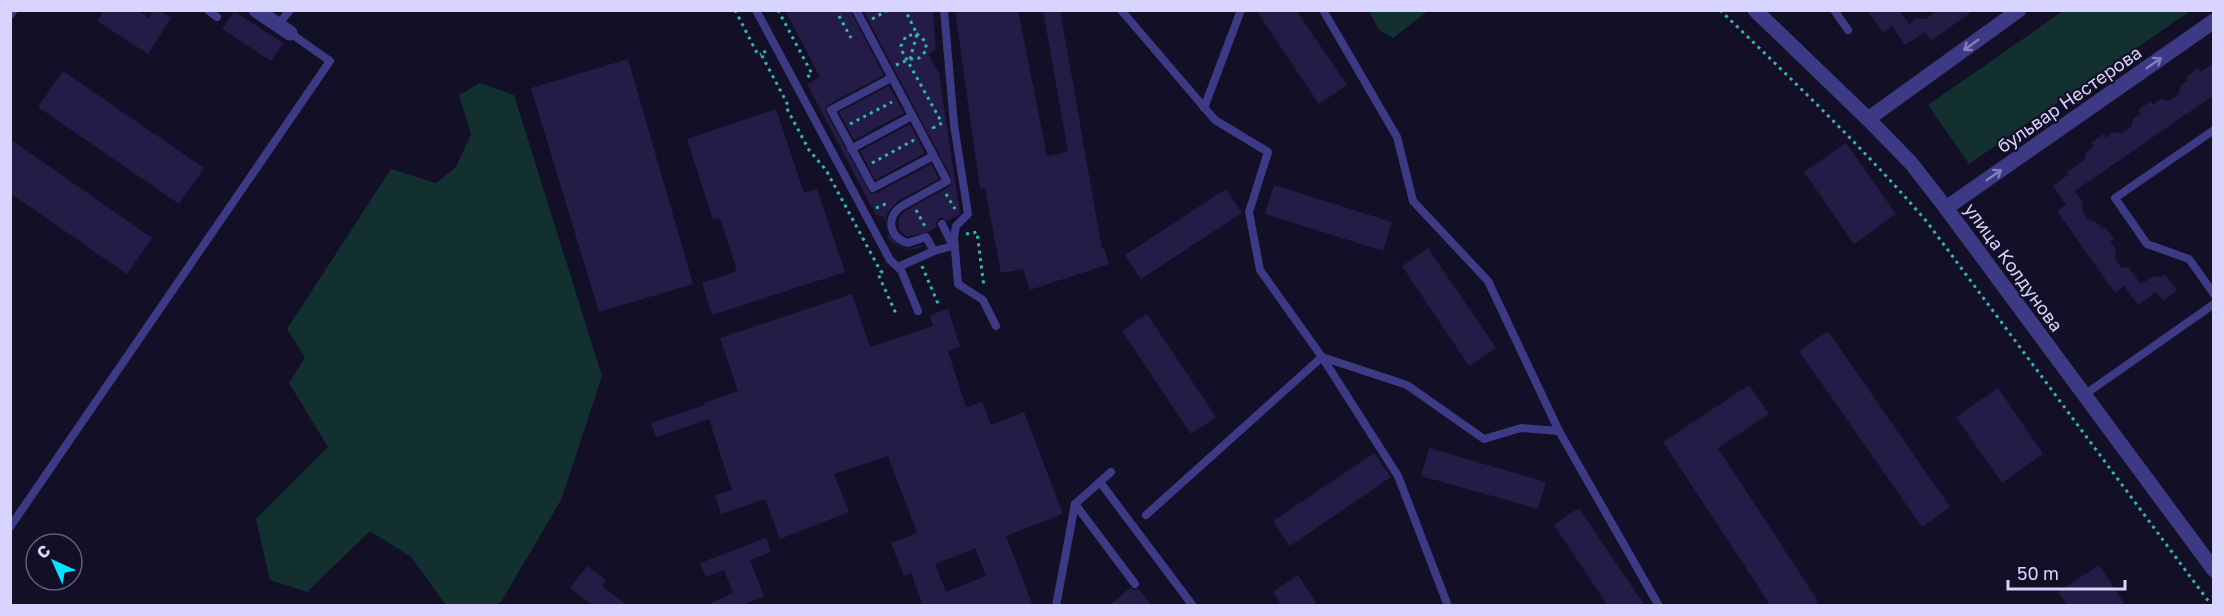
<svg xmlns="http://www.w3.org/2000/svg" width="2224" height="616" font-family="'Golos Text',sans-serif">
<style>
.green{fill:#12302f}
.building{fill:#241b47;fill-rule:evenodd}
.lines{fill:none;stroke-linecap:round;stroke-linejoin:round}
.path{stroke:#2fb8b0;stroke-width:3;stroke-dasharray:3 4.5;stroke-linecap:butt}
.service{stroke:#3d3a85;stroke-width:8}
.minor{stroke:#3d3a85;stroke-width:15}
.oneway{stroke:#837fbc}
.labels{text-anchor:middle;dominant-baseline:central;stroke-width:4.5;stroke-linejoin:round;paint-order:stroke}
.street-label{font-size:18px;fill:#d9d4ff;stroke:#130f26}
</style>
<rect width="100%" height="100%" fill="#130f26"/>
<g class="green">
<path d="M1369 11 1428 10V11L1393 38 1379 30Z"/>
<path d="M2063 11H2190L1969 164 1928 105Z"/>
<path d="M480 83 514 95 602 376 561 500 501 602 496 605H446L411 557 370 531 307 592 270 580 256 519 328 447 289 383 305 357 287 329 391 169 436 183 456 167 471 134 459 95Z"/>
</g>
<g class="building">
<path d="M104 10H137L149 18 153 10H159L171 18 148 54 97 21Z"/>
<path d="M785 10H850L884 75 828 105 826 112 870 193H876L931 164 939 179 898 201 888 212 885 221 888 234 898 245 907 249 922 245 923 247 908 250 894 244 888 238 884 217 876 215 807 84 820 77Z"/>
<path d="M863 10H933L936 50 928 54 939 73 960 214 947 221 943 218 939 219 936 223 937 227 928 232 908 237 905 235 899 229V218L905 211 950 186 952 179Z"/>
<path d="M955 10H1018L1047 156 1068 152 1043 10H1060L1102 249 1104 248 1109 264 1030 290 1023 269 1001 273 985 188 980 189Z"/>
<path d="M1256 10H1296L1347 85 1319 104Z"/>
<path d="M1867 10H1899L1909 24 1916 19 1915 18 1926 19 1938 10H1974L1931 41 1925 32 1905 45 1892 26 1883 33Z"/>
<path d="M234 11 283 43 271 61 222 29Z"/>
<path d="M628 59 693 284 599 312 531 88Z"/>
<path d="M2214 63V95L2075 191 2083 203 2082 211 2088 220 2096 222 2102 229 2105 227 2114 239 2110 242 2116 249 2115 258 2121 267 2129 268 2141 284 2153 276 2161 277 2165 274 2177 290 2163 301 2156 292 2138 305 2124 286 2115 293 2057 211 2066 205 2053 186 2069 174 2067 172 2084 160 2086 152 2094 146 2091 143 2104 134 2106 138 2114 132 2122 133 2131 127 2133 119 2141 113 2138 110 2151 101 2153 105 2161 99 2169 101 2179 94 2180 86 2188 80 2186 77 2198 68 2200 72Z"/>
<path d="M63 71 204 168 179 204 38 107Z"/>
<path d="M889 86 904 113 854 140 839 112Z"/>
<path d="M776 109 804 193 817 189 845 272 712 315 702 283 737 271 720 218 713 220 687 139Z"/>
<path d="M910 124 925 153 875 180 860 151Z"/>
<path d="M10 139 152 238 127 274 10 193Z"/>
<path d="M1846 143 1896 214 1854 244 1804 172Z"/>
<path d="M1274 185 1392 222 1383 251 1265 214Z"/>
<path d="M1226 189 1242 213 1141 279 1125 255Z"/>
<path d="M1428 248 1496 348 1469 366 1402 266Z"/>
<path d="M852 294 870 347 933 326 930 315 948 309 960 347 948 351 966 407 982 402 991 425 1024 412 1063 514 1006 536 1033 606H923L911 573 904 576 891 543 917 533 888 456 834 474 849 512 780 539 765 499 721 514 715 495 732 490 709 419 656 437 651 423 705 405 704 403 738 391 720 338ZM975 548 986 576 946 592 935 564Z"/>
<path d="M1147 314 1216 417 1191 434 1122 331Z"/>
<path d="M1828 331 1950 507 1922 527 1799 351Z"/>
<path d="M1749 385 1769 414 1718 448 1818 601 1811 606H1771L1663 442Z"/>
<path d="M1998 388 2043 454 2002 483 1956 417Z"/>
<path d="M1429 448 1546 482 1538 509 1421 476Z"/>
<path d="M1374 453 1391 477 1290 546 1273 521Z"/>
<path d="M1579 508 1645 606H1608L1554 525Z"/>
<path d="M766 538 771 552 750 560 764 596 741 606H704L733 593 724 570 706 577 700 563Z"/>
<path d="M2099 565 2126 606H2068L2058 592Z"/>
<path d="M587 566 606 580 602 586 629 606H594L570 588Z"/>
<path d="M1298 575 1318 606H1282L1273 592Z"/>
<path d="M1130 588 1135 590 1139 589 1152 606H1108Z"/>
</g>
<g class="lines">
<g class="path">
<path d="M735 10 758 55 761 54"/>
<path d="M778 10 812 74 804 79"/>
<path d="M1720 10C1791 79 1863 147 1927 222L2212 606"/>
<path d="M839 16 851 38"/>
<path d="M872 19 888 10"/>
<path d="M766 51 761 54 787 103 786 107 809 150 826 170 881 272"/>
<path d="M910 59 919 58 926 51V42L917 34 906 36 901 46 902 51 942 123 933 128 934 130"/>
<path d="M896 65 910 59 917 34 905 10"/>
<path d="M850 124 892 102"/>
<path d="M872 163 914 140"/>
<path d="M946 194 955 209"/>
<path d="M876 208 888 203"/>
<path d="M916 210 926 228"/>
<path d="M966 234 977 232 984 287"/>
<path d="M922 266 939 306"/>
<path d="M883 271 878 274 897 316"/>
</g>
<g class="service">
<path d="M208 10 217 17"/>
<path d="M756 10 890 260 901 270 918 311"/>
<path d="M856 10 947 181 902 206C885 217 889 238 908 243L926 237 934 251"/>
<path d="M944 10 954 125 968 214 956 226 954 238 958 284 983 300 996 326"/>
<path d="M1121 10 1215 120 1268 152 1249 212 1260 270 1322 357 1407 385 1484 439 1521 428 1559 431"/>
<path d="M1323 10 1397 137 1413 201 1488 281 1559 431 1659 606"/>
<path d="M1834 10 1848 30"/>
<path d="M10 15 14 10"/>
<path d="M278 25 290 10"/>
<path d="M891 78 831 110 873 188 933 156"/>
<path d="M1204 108 1241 10"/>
<path d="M2214 130 2115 198 2147 244 2189 259 2214 294"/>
<path d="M851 149 912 116"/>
<path d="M898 267 934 251 953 246 942 224"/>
<path d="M2084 395 2214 304"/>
<path d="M1100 482 1193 606"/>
<path d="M1075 504 1135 584"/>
<path d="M1146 515 1322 357 1398 476 1448 606"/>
<path d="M10 527 330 61 290 33"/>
<path d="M1056 606 1075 504 1111 472"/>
</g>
<g class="minor">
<path d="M256 10 290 33"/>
<path d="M1755 10 1868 119 1911 163 1946 208 2214 570"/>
<path d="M1868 119 2019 10"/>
<path d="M1946 208 2214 21"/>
</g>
</g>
<defs><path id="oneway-shaft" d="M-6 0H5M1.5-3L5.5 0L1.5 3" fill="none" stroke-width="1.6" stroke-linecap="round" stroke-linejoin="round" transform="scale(1.5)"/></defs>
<g class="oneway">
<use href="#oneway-shaft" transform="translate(1971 45) rotate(144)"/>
<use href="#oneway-shaft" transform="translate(2154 63) rotate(-35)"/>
<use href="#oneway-shaft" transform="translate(1994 175) rotate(-35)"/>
</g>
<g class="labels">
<g class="street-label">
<text transform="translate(2069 99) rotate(-35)">бульвар Нестерова</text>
<text transform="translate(2014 267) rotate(54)">улица Колдунова</text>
</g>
</g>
<rect width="2224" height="616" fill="none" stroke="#d9d4ff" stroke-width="24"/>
<g transform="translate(54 562) rotate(315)"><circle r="28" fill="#130f26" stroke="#625e7d" stroke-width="1.5"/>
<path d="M0-4.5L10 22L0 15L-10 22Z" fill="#00e5ff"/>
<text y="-9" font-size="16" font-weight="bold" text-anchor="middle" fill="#d9d4ff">С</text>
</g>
<path d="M2008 580v9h117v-9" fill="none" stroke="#d9d4ff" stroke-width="3"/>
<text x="2017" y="580" font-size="18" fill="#d9d4ff" stroke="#130f26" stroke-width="4.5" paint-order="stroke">50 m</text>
</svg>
